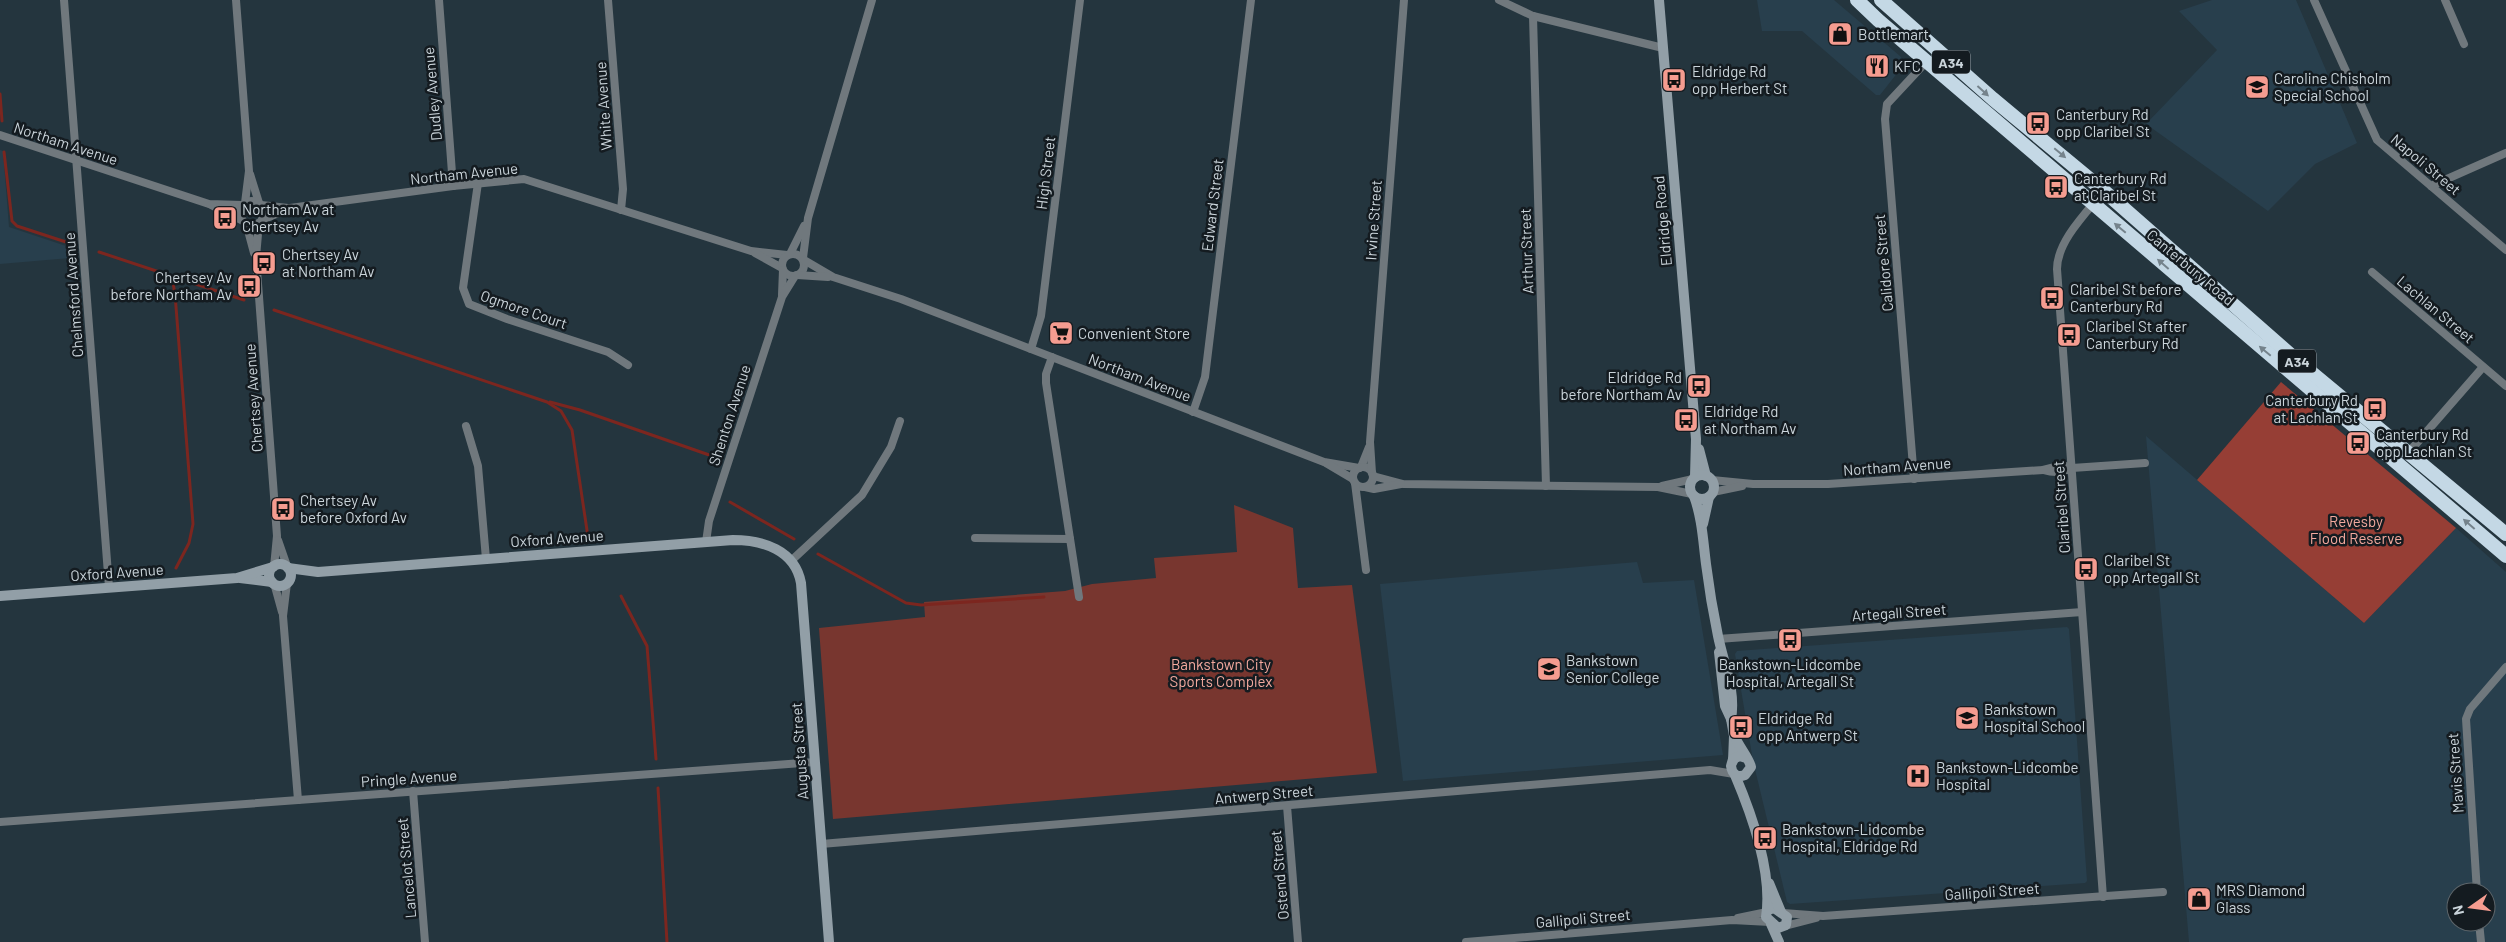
<svg xmlns="http://www.w3.org/2000/svg" width="2506" height="942" font-family="Barlow,sans-serif">
<style>
.built{fill:#283f4d;fill-rule:evenodd}
.green{fill:#78362f}
.forest{fill:#963e35}
.lines{fill:none;stroke-linecap:round;stroke-linejoin:round}
.stream{stroke:#7c261f;stroke-width:3}
.street{stroke:#70787d;stroke-width:8}
.secondary{stroke:#929fa7;stroke-width:10}
.highway{stroke:#c4d8e5;stroke-width:14}
.oneway{fill:#75838c}
.labels{text-anchor:middle;dominant-baseline:central;stroke-width:5;stroke-linejoin:round;paint-order:stroke}
.shield{fill:#141b20;stroke:#939ca2;stroke-width:1}
.shield-label{font-size:14px;font-weight:bold;fill:#cad4da}
.poi-label{font-size:15px;fill:#cad4da;stroke:#141b20;text-anchor:start}
.street-label{font-size:15px;fill:#cad4da;stroke:#141b20}
.park-label{font-size:15px;fill:#f3a99e;stroke:#141b20}
</style>
<rect width="100%" height="100%" fill="#24353e"/>
<g class="built">
<path d="M1757 0H1834L1900 56 1903 60 1902 67 1880 95H1876L1802 31H1762Z"/>
<path d="M2212 0H2296L2357 143 2315 164 2268 211 2146 124 2217 50 2179 11Z"/>
<path d="M0 150 3 151 9 227 69 247 70 258 0 264Z"/>
<path d="M2146 436 2364 623 2456 528 2506 572V942H2189ZM2456 892H2486V922H2456Z"/>
<path d="M1637 562 1643 583 1694 580 1723 755 1403 781 1380 584Z"/>
<path d="M2067 627 2069 629 2087 881 2085 883 1790 904 1787 902 1753 761 1735 654 1737 651Z"/>
</g>
<path class="green" d="M1234 505 1293 528 1298 588 1352 585 1377 773 833 819 819 628 925 617 924 602 1065 591 1092 584 1156 578 1154 558 1237 552Z"/>
<path class="forest" d="M2281 382 2456 528 2364 623 2197 480Z"/>
<g class="lines">
<g class="stream">
<path d="M0 94 2 121"/>
<path d="M4 152 12 221 17 226 69 243"/>
<path d="M99 252 244 300"/>
<path d="M168 275 173 283 175 294 193 524 189 543 176 568"/>
<path d="M274 310 547 402 561 411 572 430 588 537"/>
<path d="M550 402 580 410 715 457"/>
<path d="M730 502 794 539"/>
<path d="M818 554 906 603 921 605 1044 597"/>
<path d="M621 596 647 646 656 759"/>
<path d="M658 788 667 942"/>
</g>
<g class="street">
<path d="M64 0 109 587"/>
<path d="M236 0 249 171 245 203"/>
<path d="M439 0 453 186"/>
<path d="M608 0 623 189 621 210"/>
<path d="M1499 0 1533 16 1663 48"/>
<path d="M2314 0 2377 140 2506 250"/>
<path d="M2445 0 2464 44"/>
<path d="M1533 16 1546 486"/>
<path d="M0 135 209 204 242 205"/>
<path d="M250 174 259 203"/>
<path d="M478 183 463 288 469 304 507 319 608 352 628 365"/>
<path d="M2431 186 2506 153"/>
<circle cx="252" cy="213" r="12"/>
<path d="M211 205 243 221"/>
<path d="M261 205 288 208"/>
<path d="M262 220 290 208 453 186 524 179 751 251 787 255"/>
<path d="M246 223 254 253"/>
<path d="M259 223 256 257 277 536 274 567"/>
<path d="M755 253 782 268"/>
<circle cx="793" cy="265" r="11"/>
<path d="M790 254 804 226"/>
<path d="M803 258 808 218 872 0"/>
<path d="M804 260 833 277 901 299 1324 462 1359 468"/>
<path d="M2372 272 2506 386"/>
<path d="M797 275 828 277"/>
<path d="M782 295 783 270"/>
<path d="M1031 349 1041 316 1080 0"/>
<path d="M1052 357 1046 374V383L1079 597"/>
<path d="M1193 412 1205 377 1251 0"/>
<path d="M466 426 478 466 486 559"/>
<path d="M2409 452 2483 367"/>
<path d="M1326 463 1353 479"/>
<path d="M1361 467 1369 447"/>
<circle cx="1363" cy="477" r="10"/>
<path d="M2043 470C2054 473 2061 473 2072 468"/>
<path d="M1372 473 1370 442 1404 0"/>
<path d="M1373 476 1403 484 1658 487 1692 494"/>
<path d="M1914 479 1885 119 1887 104 1927 61"/>
<path d="M1712 480 1753 484H1828L2043 470 2063 465 2072 468 2145 463"/>
<path d="M1355 483 1366 570"/>
<path d="M1662 486 1693 479"/>
<path d="M1365 487 1374 489 1401 484"/>
<path d="M1713 492 1742 486"/>
<path d="M975 538 1070 539"/>
<path d="M278 540 287 566"/>
<path d="M706 542 709 521 782 297 795 276"/>
<path d="M792 560 862 495 891 447 900 421"/>
<path d="M274 583 282 612"/>
<path d="M287 583 283 616 298 800"/>
<path d="M1718 639 2082 612"/>
<path d="M413 791 425 942"/>
<path d="M1287 806 1298 942"/>
<path d="M0 822 815 762"/>
<path d="M821 844 1710 770 1734 774"/>
<path d="M2477 892 2466 719 2470 709 2506 667"/>
<path d="M2103 897 2057 269C2057 241 2087 212 2104 191"/>
<path d="M1783 913 1823 916 2163 892"/>
<path d="M1738 918 1767 912"/>
<path d="M2479 922 2481 942"/>
<path d="M1785 926 1816 918"/>
<path d="M1466 942 1732 920 1770 922"/>
</g>
<g class="secondary">
<path d="M1659 0 1696 439 1695 477"/>
<path d="M1699 449 1706 476"/>
<circle cx="1702" cy="487" r="12"/>
<path d="M1694 496C1702 518 1703 540 1706 564 1709 588 1713 612 1718 636 1724 665 1736 690 1731 719"/>
<path d="M1703 524 1709 497"/>
<circle cx="280" cy="575" r="11"/>
<path d="M288 568 318 572 733 540C763 540 795 550 801 583L829 942"/>
<path d="M240 578 272 582"/>
<path d="M0 596 237 578 273 567"/>
<path d="M1719 652 1725 706 1731 719 1734 736 1733 761"/>
<path d="M1736 739C1740 748 1749 758 1751 767L1745 775C1737 778 1732 774 1731 766L1733 759 1740 756 1746 758"/>
<path d="M1735 775C1752 815 1773 873 1766 917L1778 928 1786 925 1787 917 1774 908 1768 910"/>
<path d="M1769 883 1781 912"/>
<path d="M1771 924 1779 942"/>
</g>
<g class="highway">
<path d="M1857 0 1878 20 2506 556"/>
<path d="M1881 0 1993 99 2104 191 2301 364 2506 534"/>
</g>
</g>
<defs><path id="oneway-solid" d="M-6-.8H1V-3.2L6.5 0L1 3.2V.8H-6Z" transform="scale(1.25)"/></defs>
<g class="oneway">
<use href="#oneway-solid" transform="translate(1983 91) rotate(42)"/>
<use href="#oneway-solid" transform="translate(2060 153) rotate(40)"/>
<use href="#oneway-solid" transform="translate(2120 228) rotate(-140)"/>
<use href="#oneway-solid" transform="translate(2163 264) rotate(-139)"/>
<use href="#oneway-solid" transform="translate(2265 351) rotate(-140)"/>
<use href="#oneway-solid" transform="translate(2469 524) rotate(-139)"/>
</g>
<defs>
<symbol id="shop-square" viewBox="-11 -11 22 22"><rect x="-9" y="-9" width="18" height="18" rx="4" fill="#f59c90" stroke="#141b20"/><path d="M-5-2.5h2.3a2.7 3.5 0 0 1 5.4 0H5L5.5 6h-11ZM-1.5-2.5h3a1.5 2.3 0 0 0-3 0Z" fill="#111"/></symbol>
<symbol id="restaurant-square" viewBox="-11 -11 22 22"><rect x="-9" y="-9" width="18" height="18" rx="4" fill="#f59c90" stroke="#141b20"/><path d="M-5-6h1v4h1v-4h1v4h1v-4h1v5L-1.5 .5V6h-2V.5L-5-1ZM5-6V6H3V1.5H1.5Q1.5-4 5-6Z" fill="#111"/></symbol>
<symbol id="bus-square" viewBox="-11 -11 22 22"><rect x="-9" y="-9" width="18" height="18" rx="4" fill="#f59c90" stroke="#141b20"/><path d="M-5-6H5V4H4V6H2V4H-2V6H-4V4H-5ZM-3.5-4V0h7V-4ZM-3.5 1.2v1.5H-2V1.2ZM2 1.2v1.5H3.5V1.2Z" fill="#111"/></symbol>
<symbol id="school-square" viewBox="-11 -11 22 22"><rect x="-9" y="-9" width="18" height="18" rx="4" fill="#f59c90" stroke="#141b20"/><path d="M0-5L7-2L0 1L-7-2ZM-4 1L0 2.5L4 1V4Q0 6-4 4Z" fill="#111"/></symbol>
<symbol id="supermarket-square" viewBox="-11 -11 22 22"><rect x="-9" y="-9" width="18" height="18" rx="4" fill="#f59c90" stroke="#141b20"/><path d="M-6-5.5h2.5l.6 2H6L4.5 2H-2.5L-4.4-4H-6ZM-1.5 3.2a1.3 1.3 0 1 0 .1 0ZM3 3.2a1.3 1.3 0 1 0 .1 0Z" fill="#111"/></symbol>
<symbol id="hospital-square" viewBox="-11 -11 22 22"><rect x="-9" y="-9" width="18" height="18" rx="4" fill="#f59c90" stroke="#141b20"/><path d="M-5-5h3v3.5h4V-5h3V5h-3V1.5h-4V5h-3Z" fill="#111"/></symbol>
</defs>
<g fill-rule="evenodd">
<use href="#shop-square" x="1826" y="20" width="28" height="28"/>
<use href="#restaurant-square" x="1863" y="52" width="28" height="28"/>
<use href="#bus-square" x="1660" y="66" width="28" height="28"/>
<use href="#school-square" x="2243" y="73" width="28" height="28"/>
<use href="#bus-square" x="2024" y="109" width="28" height="28"/>
<use href="#bus-square" x="2042" y="173" width="28" height="28"/>
<use href="#bus-square" x="211" y="204" width="28" height="28"/>
<use href="#bus-square" x="250" y="249" width="28" height="28"/>
<use href="#bus-square" x="235" y="272" width="28" height="28"/>
<use href="#bus-square" x="2038" y="284" width="28" height="28"/>
<use href="#supermarket-square" x="1047" y="319" width="28" height="28"/>
<use href="#bus-square" x="2055" y="321" width="28" height="28"/>
<use href="#bus-square" x="1685" y="372" width="28" height="28"/>
<use href="#bus-square" x="2361" y="395" width="28" height="28"/>
<use href="#bus-square" x="1672" y="406" width="28" height="28"/>
<use href="#bus-square" x="2344" y="429" width="28" height="28"/>
<use href="#bus-square" x="269" y="495" width="28" height="28"/>
<use href="#bus-square" x="2072" y="555" width="28" height="28"/>
<use href="#bus-square" x="1776" y="626" width="28" height="28"/>
<use href="#school-square" x="1535" y="655" width="28" height="28"/>
<use href="#school-square" x="1953" y="704" width="28" height="28"/>
<use href="#bus-square" x="1727" y="713" width="28" height="28"/>
<use href="#hospital-square" x="1904" y="762" width="28" height="28"/>
<use href="#bus-square" x="1751" y="824" width="28" height="28"/>
<use href="#shop-square" x="2185" y="885" width="28" height="28"/>
</g>
<g class="labels">
<g class="shield">
<rect x="1932" y="50.5" width="38" height="23" rx="4"/>
<rect x="2278" y="349.5" width="38" height="23" rx="4"/>
</g>
<g class="shield-label">
<text x="1951" y="62">A34</text>
<text x="2297" y="361">A34</text>
</g>
<g class="poi-label">
<text x="1858" y="34">Bottlemart</text>
<text x="1894" y="66">KFC</text>
<text x="1692" y="71">Eldridge Rd<tspan x="1692" dy="17">opp Herbert St</tspan></text>
<text x="2274" y="78">Caroline Chisholm<tspan x="2274" dy="17">Special School</tspan></text>
<text x="2056" y="114">Canterbury Rd<tspan x="2056" dy="17">opp Claribel St</tspan></text>
<text x="2074" y="178">Canterbury Rd<tspan x="2074" dy="17">at Claribel St</tspan></text>
<text x="242" y="209">Northam Av at<tspan x="242" dy="17">Chertsey Av</tspan></text>
<text x="282" y="254">Chertsey Av<tspan x="282" dy="17">at Northam Av</tspan></text>
<text x="232" y="277" text-anchor="end">Chertsey Av<tspan x="232" dy="17">before Northam Av</tspan></text>
<text x="2070" y="289">Claribel St before<tspan x="2070" dy="17">Canterbury Rd</tspan></text>
<text x="2086" y="326">Claribel St after<tspan x="2086" dy="17">Canterbury Rd</tspan></text>
<text x="1078" y="333">Convenient Store</text>
<text x="1682" y="377" text-anchor="end">Eldridge Rd<tspan x="1682" dy="17">before Northam Av</tspan></text>
<text x="2358" y="400" text-anchor="end">Canterbury Rd<tspan x="2358" dy="17">at Lachlan St</tspan></text>
<text x="1704" y="411">Eldridge Rd<tspan x="1704" dy="17">at Northam Av</tspan></text>
<text x="2376" y="434">Canterbury Rd<tspan x="2376" dy="17">opp Lachlan St</tspan></text>
<text x="300" y="500">Chertsey Av<tspan x="300" dy="17">before Oxford Av</tspan></text>
<text x="2104" y="560">Claribel St<tspan x="2104" dy="17">opp Artegall St</tspan></text>
<text x="1566" y="660">Bankstown<tspan x="1566" dy="17">Senior College</tspan></text>
<text x="1790" y="664" text-anchor="middle">Bankstown-Lidcombe<tspan x="1790" dy="17">Hospital, Artegall St</tspan></text>
<text x="1984" y="709">Bankstown<tspan x="1984" dy="17">Hospital School</tspan></text>
<text x="1758" y="718">Eldridge Rd<tspan x="1758" dy="17">opp Antwerp St</tspan></text>
<text x="1936" y="767">Bankstown-Lidcombe<tspan x="1936" dy="17">Hospital</tspan></text>
<text x="1782" y="829">Bankstown-Lidcombe<tspan x="1782" dy="17">Hospital, Eldridge Rd</tspan></text>
<text x="2216" y="890">MRS Diamond<tspan x="2216" dy="17">Glass</tspan></text>
</g>
<g class="street-label">
<text transform="translate(432 94) rotate(-95)">Dudley Avenue</text>
<text transform="translate(603 106) rotate(-94)">White Avenue</text>
<text transform="translate(66 143) rotate(18)">Northam Avenue</text>
<text transform="translate(2426 164) rotate(40)">Napoli Street</text>
<text transform="translate(464 173) rotate(-6)">Northam Avenue</text>
<text transform="translate(1045 173) rotate(-83)">High Street</text>
<text transform="translate(1212 205) rotate(-83)">Edward Street</text>
<text transform="translate(1373 220) rotate(-86)">Irvine Street</text>
<text transform="translate(1662 221) rotate(-95)">Eldridge Road</text>
<text transform="translate(1526 251) rotate(-92)">Arthur Street</text>
<text transform="translate(1883 263) rotate(-95)">Calidore Street</text>
<text transform="translate(2191 267) rotate(40)">Canterbury Road</text>
<text transform="translate(73 295) rotate(-94)">Chelmsford Avenue</text>
<text transform="translate(524 309) rotate(19)">Ogmore Court</text>
<text transform="translate(2436 309) rotate(40)">Lachlan Street</text>
<text transform="translate(1140 377) rotate(21)">Northam Avenue</text>
<text transform="translate(253 398) rotate(-94)">Chertsey Avenue</text>
<text transform="translate(729 415) rotate(-72)">Shenton Avenue</text>
<text transform="translate(1897 466) rotate(-4)">Northam Avenue</text>
<text transform="translate(2061 507) rotate(-94)">Claribel Street</text>
<text transform="translate(557 538) rotate(-4)">Oxford Avenue</text>
<text transform="translate(117 572) rotate(-4)">Oxford Avenue</text>
<text transform="translate(1899 612) rotate(-4)">Artegall Street</text>
<text transform="translate(799 751) rotate(-94)">Augusta Street</text>
<text transform="translate(2455 773) rotate(-94)">Mavis Street</text>
<text transform="translate(409 778) rotate(-4)">Pringle Avenue</text>
<text transform="translate(1264 794) rotate(-5)">Antwerp Street</text>
<text transform="translate(406 868) rotate(-95)">Lancelot Street</text>
<text transform="translate(1279 875) rotate(-95)">Ostend Street</text>
<text transform="translate(1992 891) rotate(-4)">Gallipoli Street</text>
<text transform="translate(1583 918) rotate(-5)">Gallipoli Street</text>
</g>
<g class="park-label">
<text x="2356" y="521">Revesby<tspan x="2356" dy="17">Flood Reserve</tspan></text>
<text x="1221" y="664">Bankstown City<tspan x="1221" dy="17">Sports Complex</tspan></text>
</g>
</g>
<g transform="translate(2471 907) rotate(256)"><circle r="24" fill="#141b20" stroke="#5d656a"/>
<path d="M0-4L9 19L0 12L-9 19Z" fill="#f59c90"/>
<text y="-8" font-size="14" font-weight="bold" text-anchor="middle" fill="#cad4da">N</text>
</g>
</svg>
